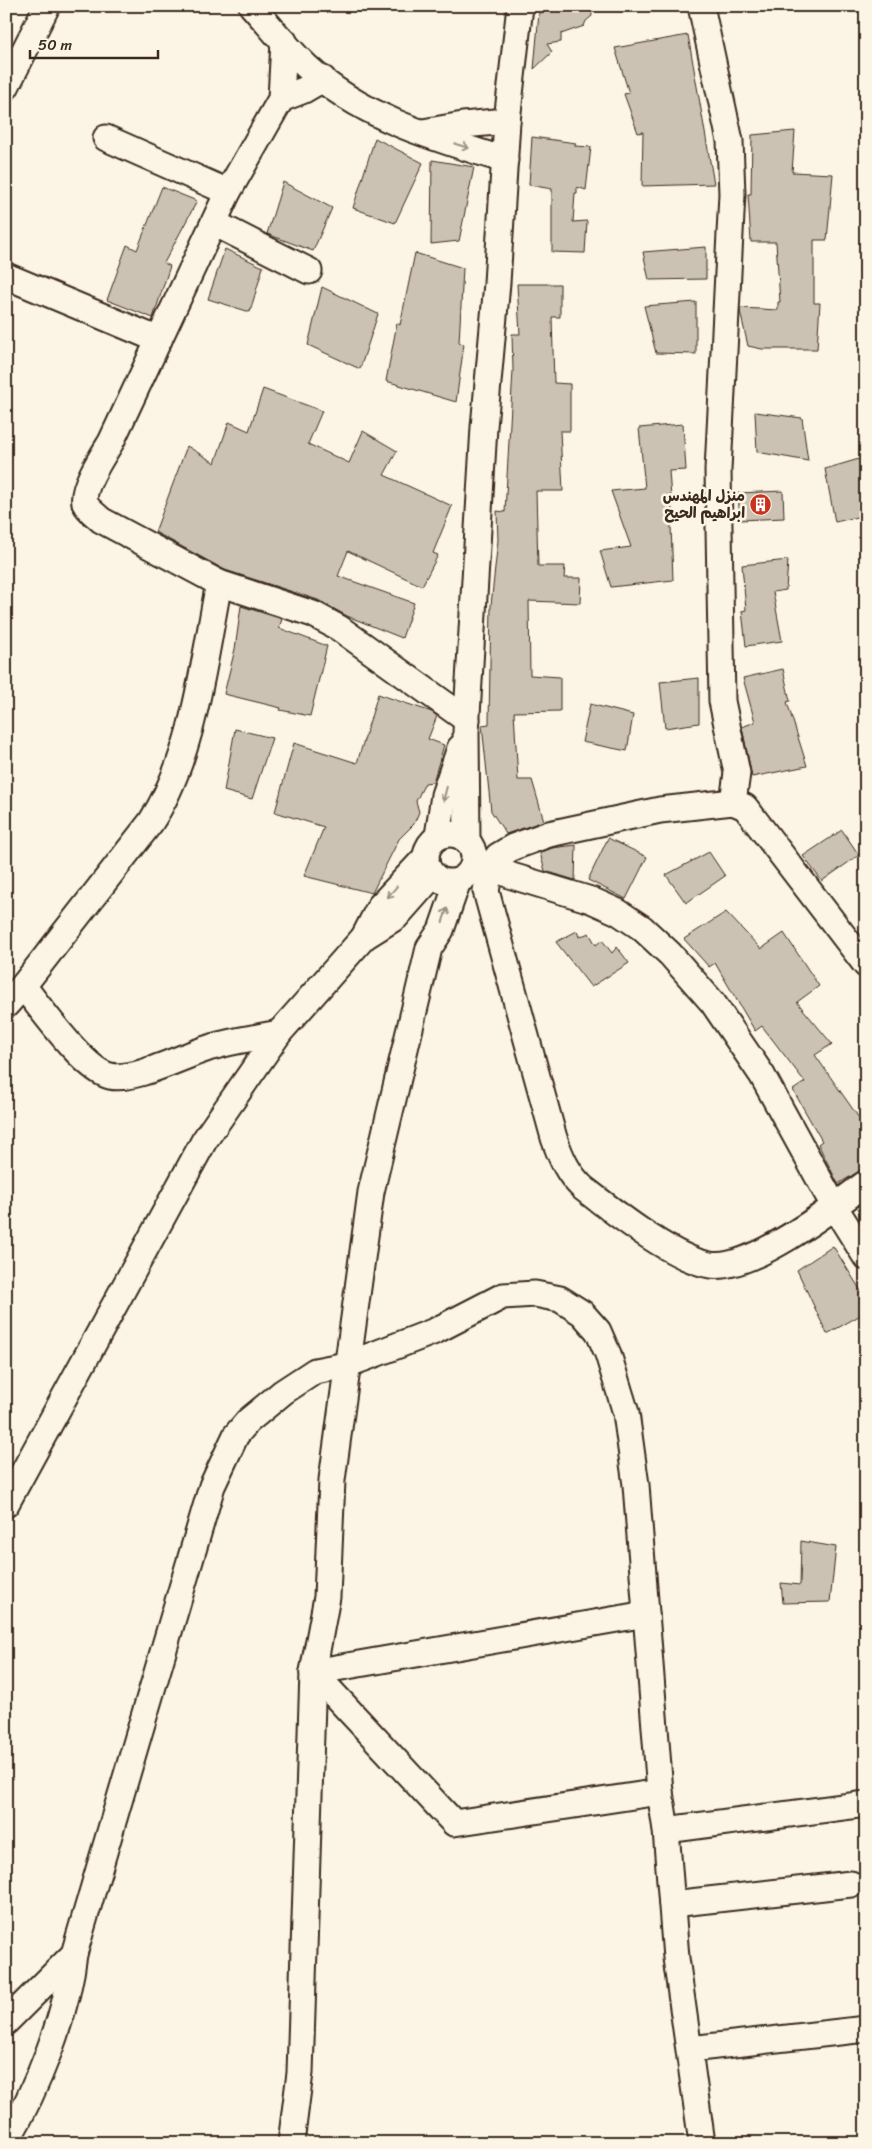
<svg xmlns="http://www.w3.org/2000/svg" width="872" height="2149" font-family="Sriracha,'Playpen Sans Arabic',sans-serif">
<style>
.building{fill:#ccc2b3;stroke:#3b2a1e}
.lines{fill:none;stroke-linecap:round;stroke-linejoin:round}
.minor-casing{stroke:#3b2a1e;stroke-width:29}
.minor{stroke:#fcf5e5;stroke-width:25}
.oneway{stroke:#9c9082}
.labels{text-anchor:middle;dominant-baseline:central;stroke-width:5;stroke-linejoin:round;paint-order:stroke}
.poi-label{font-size:15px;font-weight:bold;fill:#3b2a1e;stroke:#fcf5e5;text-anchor:end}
</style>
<rect width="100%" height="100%" fill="#fcf5e5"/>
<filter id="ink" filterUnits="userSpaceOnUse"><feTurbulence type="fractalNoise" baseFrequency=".02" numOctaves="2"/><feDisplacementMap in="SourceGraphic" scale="10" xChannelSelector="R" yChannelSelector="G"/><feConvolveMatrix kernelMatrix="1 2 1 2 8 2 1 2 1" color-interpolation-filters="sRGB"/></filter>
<g filter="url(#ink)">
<g class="building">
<path d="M556 6H591L592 16 586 21 584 26 561 34V42L547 44 552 52 534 69 539 13Z"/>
<path d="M688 35 714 184 642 186 643 132 638 133 624 94 629 93 615 48Z"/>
<path d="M795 131 792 172 833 174 827 240H814V303H820L817 349H762L748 346 740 311 741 308 778 310V302H780L776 242H751L748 194H751L752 135Z"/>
<path d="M532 137 576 143 575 146 591 147 586 190 577 187V193H575L573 222 587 221 585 253 552 252V189L529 185Z"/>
<path d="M375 138 423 163 395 223 353 208Z"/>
<path d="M432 160 474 167 459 241 431 244Z"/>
<path d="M283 182 332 208 313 251 267 234Z"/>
<path d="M162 187 197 201 164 263 170 266 153 318 107 300 127 245 137 250Z"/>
<path d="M706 247V279L649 280 643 252Z"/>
<path d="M225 249 263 267 250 312 208 299Z"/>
<path d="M415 253 463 268 459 343 464 344 456 402 386 381 397 323 400 325Z"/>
<path d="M517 284H560V317H552L554 383 570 384V431H560L563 491H536L538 566H565L564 578H581L580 603 529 601 530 675 560 677V711L514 712 518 780H532L544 821 506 834 491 811 482 725 489 724 491 605 498 540 497 511 505 512 513 370 512 334H520Z"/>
<path d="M322 287 378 314 360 369 308 345Z"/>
<path d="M696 302V354L656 353 644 306Z"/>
<path d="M263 389 322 411 308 444 349 463 363 431 397 451 384 475 452 506 433 553 438 555 422 586 348 551 338 576 414 603 402 638 347 616 318 600 225 570 155 532 187 446 215 463 229 422 249 431Z"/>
<path d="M755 412 802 418 808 461 757 452Z"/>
<path d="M683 424 686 470 669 471 673 525H671L673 580 611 587 600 551 631 547 611 491 645 488 639 428Z"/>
<path d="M859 459 866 487V515L835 522 825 469Z"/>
<path d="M783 491 784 518 740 520 738 493Z"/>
<path d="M788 560 786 590 773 592 782 641 746 646 742 611 746 610 742 565Z"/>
<path d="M241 606 282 619 279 628 327 646 310 716 280 710 281 708 224 694 235 649Z"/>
<path d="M783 669 790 701 787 702 807 766 752 777 742 727 755 722 743 678Z"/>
<path d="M699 678V723L665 728 660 682Z"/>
<path d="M378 694 432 712 437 716 428 739 444 745 433 782 425 783 416 801 419 812 414 824 399 839 372 893 304 876 324 827 275 812 294 743 357 763Z"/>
<path d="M590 704 633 715 627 751 582 742Z"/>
<path d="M235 729 272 738 252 799 224 791Z"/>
<path d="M842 830 859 855 822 881 803 856Z"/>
<path d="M608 838 647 857 626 899 588 880Z"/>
<path d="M576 845 575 880 545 871 540 853 552 848Z"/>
<path d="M709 852 725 876 686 903 666 875Z"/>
<path d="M726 912 761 949 784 933 819 986 797 1002 832 1044 815 1055 859 1118 866 1114V1167L838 1184 818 1144 822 1141 793 1090 805 1082 762 1026 755 1031 715 963 709 967 684 939Z"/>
<path d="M577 931 579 937 589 933 596 945 602 940 612 953 617 947 629 963 591 987 556 942Z"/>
<path d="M833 1246 866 1299V1312L827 1334 797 1270Z"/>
<path d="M801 1541 836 1547 830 1602 783 1603 781 1583 800 1585Z"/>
</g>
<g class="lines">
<defs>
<g id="minor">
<path d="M252 6C270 26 287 48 306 66 362 118 434 138 505 160"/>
<path d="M701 6 730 141 732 194 718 470 722 701 737 773 733 802 745 807 866 965"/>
<path d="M284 41 281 99 228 192 111 442C103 455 81 488 85 503 88 510 96 515 101 520L219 583 313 614 339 628 467 720"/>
<path d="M6 87 47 6"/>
<path d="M281 99 304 90 323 79"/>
<path d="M423 132 463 125 507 121"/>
<path d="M106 138 228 192"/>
<path d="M214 223 309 271"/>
<path d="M6 276 159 340"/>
<path d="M733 802 660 810 549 834 513 847 498 856 491 866 486 891 554 1138C561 1158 568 1174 583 1188 613 1211 673 1259 710 1265 750 1272 833 1208 866 1183"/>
<circle cx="450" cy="858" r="24"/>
<path d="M438 836 444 795 460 748"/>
<path d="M467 840 466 732 484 427 497 283 507 121 520 6"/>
<path d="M477 861 512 876 591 900 618 912 642 928 670 954 713 1003 762 1075 834 1206 866 1257"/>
<path d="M364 937 396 917 433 875"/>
<path d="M23 986C41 1008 84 1070 110 1076 135 1082 186 1054 212 1047 234 1040 257 1038 279 1033"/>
<path d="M6 1005 23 986 151 822C194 756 204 660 219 583"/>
<path d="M6 1504 204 1141 279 1033 364 937 380 906 426 857"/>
<path d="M313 1672 454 1823 660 1792"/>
<path d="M313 1672 646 1614"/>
<path d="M666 1830 866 1804"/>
<path d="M672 1904 851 1884"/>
<path d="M6 2022 74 1954 212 1486 236 1435 248 1421 283 1392 315 1371 346 1365 378 1353 435 1331 503 1296 535 1294 560 1299 582 1313 598 1331 608 1354 626 1413 636 1485 660 1792 666 1830 676 1958 702 2143"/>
<path d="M690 2049 866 2029"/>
<path d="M6 2142C37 2089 67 2015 74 1954"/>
<path d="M291 2143 300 2073 313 1672 327 1597 332 1480 371 1192 429 948 441 930 458 881"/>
</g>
</defs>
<use href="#minor" class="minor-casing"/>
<use href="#minor" class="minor"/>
</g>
<defs><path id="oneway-shaft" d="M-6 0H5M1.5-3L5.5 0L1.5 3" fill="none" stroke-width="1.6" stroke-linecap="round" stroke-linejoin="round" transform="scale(1.25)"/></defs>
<g class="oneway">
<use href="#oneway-shaft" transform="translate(462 146) rotate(17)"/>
<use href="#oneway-shaft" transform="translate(445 794) rotate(104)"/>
<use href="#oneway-shaft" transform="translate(392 892) rotate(131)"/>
<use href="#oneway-shaft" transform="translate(445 915) rotate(-72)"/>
</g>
</g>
<defs>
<symbol id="building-disc" viewBox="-11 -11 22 22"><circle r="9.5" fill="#c8321e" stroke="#fcf5e5"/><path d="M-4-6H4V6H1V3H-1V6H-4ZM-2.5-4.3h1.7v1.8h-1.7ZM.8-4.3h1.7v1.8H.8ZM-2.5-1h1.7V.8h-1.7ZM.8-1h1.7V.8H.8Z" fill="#fff"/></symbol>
</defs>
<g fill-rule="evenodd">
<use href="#building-disc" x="748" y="492" width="25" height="25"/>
</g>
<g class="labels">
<g class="poi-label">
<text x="745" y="496">منزل المهندس<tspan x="745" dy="17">ابراهيم الحيح</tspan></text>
</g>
</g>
<rect width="872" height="2149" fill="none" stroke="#fcf5e5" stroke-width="25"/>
<rect x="12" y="12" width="847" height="2124" fill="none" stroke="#3b2a1e" stroke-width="2" filter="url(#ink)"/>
<path d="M30 50v8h128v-8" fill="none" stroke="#3b2a1e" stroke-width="2.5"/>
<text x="38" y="50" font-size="15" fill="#3b2a1e" stroke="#fcf5e5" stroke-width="4" paint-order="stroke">50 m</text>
</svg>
